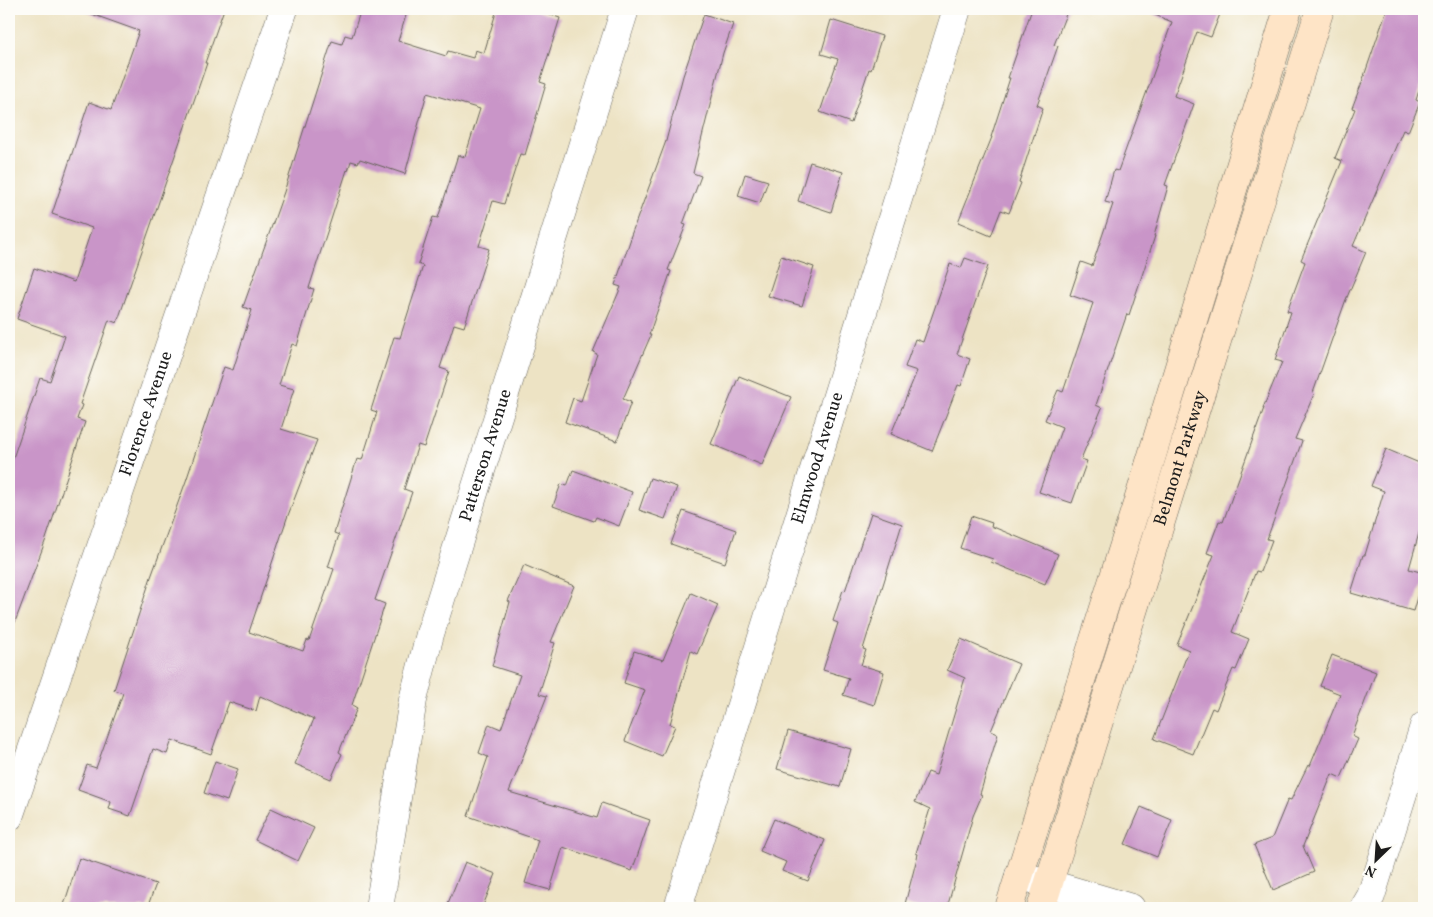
<svg xmlns="http://www.w3.org/2000/svg" width="1433" height="917" font-family="Vollkorn,serif">
<style>
.building{fill:#c995c8;fill-rule:evenodd}
.lines{fill:none;stroke-linecap:round;stroke-linejoin:round}
.street-casing{stroke:#656257;stroke-width:29}
.secondary-casing{stroke:#656257;stroke-width:29}
.street{stroke:#fff;stroke-width:28}
.secondary{stroke:#fee4c6;stroke-width:28}
.labels{text-anchor:middle;dominant-baseline:central;stroke-width:4.5;stroke-linejoin:round;paint-order:stroke}
.street-label{font-size:18px;fill:#1c1c1c;stroke:#fdfcf7}
</style>
<rect width="100%" height="100%" fill="#fdfcf7"/>
<filter id="ink" filterUnits="userSpaceOnUse"><feTurbulence type="fractalNoise" baseFrequency=".02" numOctaves="2"/><feDisplacementMap in="SourceGraphic" scale="10" xChannelSelector="R" yChannelSelector="G"/><feConvolveMatrix kernelMatrix="1 2 1 2 8 2 1 2 1" color-interpolation-filters="sRGB"/></filter>
<filter id="wash" filterUnits="userSpaceOnUse"><feTurbulence type="fractalNoise" baseFrequency=".0096" numOctaves="4" result="noise"/><feDisplacementMap in="SourceGraphic" scale="20" xChannelSelector="R" yChannelSelector="G"/><feGaussianBlur stdDeviation="1.12" result="paint"/><feColorMatrix in="noise" values="0 0 0 0 0 0 0 0 0 0 0 0 0 0 0 0 0 1.4 0 .05"/><feComposite in="paint" operator="in"/></filter>
<g filter="url(#wash)">
<rect width="100%" height="100%" fill="#ede3c4"/>
<g id="blocks">
<g class="building">
<path d="M87 9H224L205 63H207L117 323 109 320 80 404 82 405 77 419 85 422 46 539 12 630 9 629V470L40 378 50 381 65 336 17 319 34 268 74 282 92 228 52 214 89 102 111 110 139 31 86 12Z"/>
<path d="M361 9H408L398 41 446 56 448 51 473 58 475 50 484 53 497 9H531L560 18 540 82 546 84 525 155 520 154 504 204 493 201 479 246 489 249 464 327 454 324 440 368 449 371 424 447 418 445 404 489 412 492 375 600 385 604 352 705 357 708 339 752 342 754 331 779 295 764 314 719 260 696 256 711 229 702 211 754 172 740 167 754 153 749 130 816 109 809 111 802 78 790 87 765 96 768 123 693 114 690 151 577 186 481 224 367 233 370 252 310 243 307 284 192 332 41 342 44 345 35 352 37ZM427 93 480 109 465 157 458 155 438 218 433 217 418 264 423 266 400 338 394 337 371 410 377 412 362 460 357 459 334 533 339 535 328 567 334 569 309 641 307 640 303 651 249 632 287 518 317 440 281 429 294 389 279 385 292 344 297 346 314 289 309 288 347 170 348 171 351 161 358 163 360 159 405 174Z"/>
<path d="M1032 9H1068L1054 45 1058 46 1037 105 1043 108 1019 182 1021 183 1009 213 1001 210 991 236 958 222 992 137H991L1010 78H1008Z"/>
<path d="M1143 9H1222L1211 37 1197 32 1174 96 1194 104 1165 185 1168 186 1154 236H1155L1129 315 1127 314 1096 405 1102 408 1081 459 1087 461 1072 503 1039 492 1062 427 1045 420 1058 390 1063 392 1093 303 1070 295 1081 262 1092 266 1113 204 1105 202 1114 170 1118 171 1172 22 1143 10Z"/>
<path d="M1387 9H1424V75L1416 100 1420 102 1408 132 1403 130 1353 246 1366 252 1345 302 1313 393 1314 394 1295 439 1302 441 1267 539 1272 540 1260 572 1256 571 1232 632 1249 639 1236 670 1233 669 1216 710 1212 708 1193 754 1154 739 1189 650 1177 645 1214 555 1207 553 1219 521 1223 522 1264 408H1263L1282 362 1275 360 1291 312 1287 311 1305 262 1301 260 1342 161 1335 158 1355 109 1352 108 1362 82Z"/>
<path d="M704 14 733 24 723 53 693 173 701 176 683 224 686 225 668 270 671 271 649 335H651L623 399 631 402 617 441 565 422 573 398 581 401 597 354 593 352 621 287 615 285 631 238H630L666 141 683 76Z"/>
<path d="M831 20 882 36 871 70 869 69 851 123 820 112 838 59 821 54Z"/>
<path d="M810 162 843 172 831 212 798 201Z"/>
<path d="M745 174 768 181 760 203 738 196Z"/>
<path d="M781 256 814 267 802 306 768 296Z"/>
<path d="M965 258 988 266 957 354 970 359 961 386 958 385 932 451 891 434 917 371 905 367 915 339 923 342 950 264 961 268Z"/>
<path d="M739 376 791 397 762 465 711 444Z"/>
<path d="M1386 449 1424 465V515L1409 569 1424 573 1413 611 1351 593 1363 555H1365L1384 491 1371 486Z"/>
<path d="M573 470 632 492 619 526 596 517 594 521 553 506 561 484 567 486Z"/>
<path d="M650 478 677 487 665 519 639 510Z"/>
<path d="M683 511 736 530 725 563 671 544Z"/>
<path d="M871 513 902 524 863 649 866 650 861 665 884 672 874 705 843 695 849 678 823 670 838 623 833 621 843 590 845 591Z"/>
<path d="M971 516 992 523 991 526 1058 554 1045 584 991 562 993 559 960 548Z"/>
<path d="M524 565 574 586 551 642 555 643 539 694 547 696 509 792 597 818 602 803 650 820 632 871 563 847 550 890 525 883 538 840 468 816 488 757 479 753 489 724 501 729 520 675 492 666 510 602 508 601Z"/>
<path d="M691 593 718 605 697 654 691 651 670 724 675 726 662 756 625 741 645 690 624 683 634 651 663 660Z"/>
<path d="M961 639 1019 664 991 731 998 734 980 794 982 795 973 816 947 908H923L905 904 918 854 916 853 930 809 915 802 928 772 936 775 965 678 947 670Z"/>
<path d="M1332 655 1376 672 1352 736 1358 739 1341 778 1332 774 1303 846 1314 872 1273 890 1254 845 1272 838 1288 799 1291 800 1308 765 1310 766 1340 694 1320 686Z"/>
<path d="M788 731 851 749 840 787 777 769Z"/>
<path d="M215 761 238 769 227 801 204 793Z"/>
<path d="M1141 807 1172 820 1157 857 1125 844Z"/>
<path d="M271 808 314 828 298 861 255 840Z"/>
<path d="M774 819 825 840 808 881 782 871 786 862 760 851Z"/>
<path d="M79 858 156 884 147 908H63Z"/>
<path d="M465 862 496 874 482 908H446Z"/>
</g>
</g>
</g>
<g filter="url(#ink)">
<use href="#blocks" fill-opacity="0" stroke="#656257" stroke-width="1"/>
<g class="lines">
<defs>
<g id="street">
<path id="s1" d="M9 817 284 9"/>
<path d="M1019 875 1131 908"/>
<path id="s2" d="M379 908 413 700 430 634 625 9"/>
<path id="s3" d="M678 908 957 9"/>
<path d="M1364 908 1371 896 1424 726"/>
</g>
<g id="secondary">
<path d="M1009 908 1143 485 1288 9"/>
<path id="s4" d="M1041 908 1320 9"/>
</g>
</defs>
<use href="#street" class="street-casing"/>
<use href="#secondary" class="secondary-casing"/>
<use href="#street" class="street"/>
<use href="#secondary" class="secondary"/>
</g>
</g>
<g class="labels">
<g class="street-label">
<text stroke="none"><textPath href="#s1" startOffset="426">Florence Avenue</textPath></text>
<text stroke="none"><textPath href="#s2" startOffset="466">Patterson Avenue</textPath></text>
<text stroke="none"><textPath href="#s3" startOffset="471">Elmwood Avenue</textPath></text>
<text stroke="none"><textPath href="#s4" startOffset="471">Belmont Parkway</textPath></text>
</g>
</g>
<rect width="1433" height="917" fill="none" stroke="#fdfcf7" stroke-width="30"/>
<g transform="translate(1376 860) rotate(205)" stroke="#fdfcf7" stroke-width="4" paint-order="stroke">
<path d="M0-4L9 19L0 12L-9 19Z" fill="#1c1c1c"/>
<text y="-8" font-size="14" font-weight="bold" text-anchor="middle" fill="#1c1c1c">N</text>
</g>
</svg>
